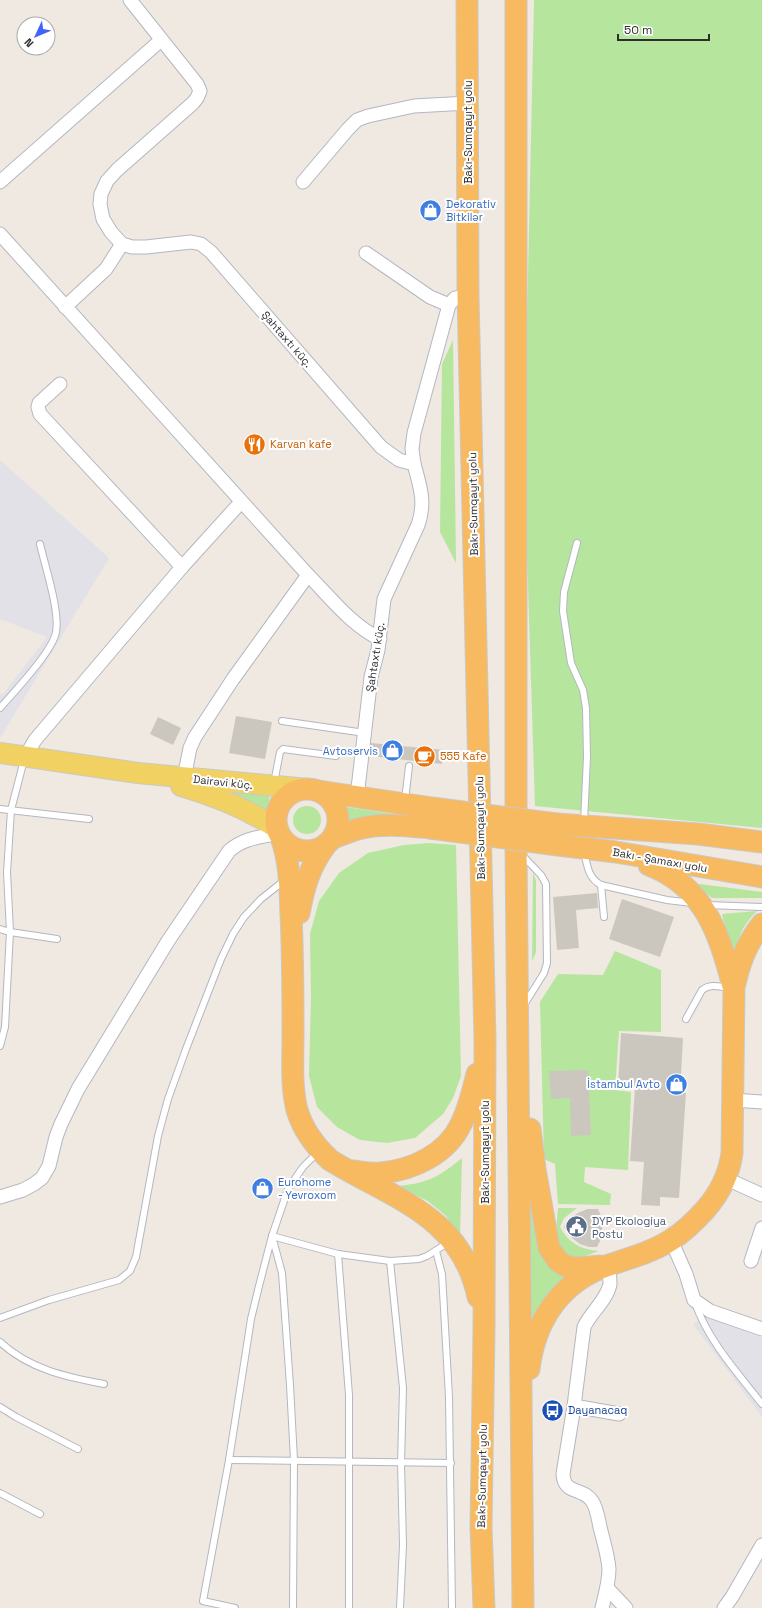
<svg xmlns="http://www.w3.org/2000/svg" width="762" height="1608" font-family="'Space Grotesk',sans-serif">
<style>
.industrial{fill:#e3e1e8}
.green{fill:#b6e59e}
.building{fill:#cbc7bf}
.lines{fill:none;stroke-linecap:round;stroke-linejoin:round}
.service-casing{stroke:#b4b7c1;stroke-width:8}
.minor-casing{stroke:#b4b7c1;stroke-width:15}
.primary-casing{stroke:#c9c9c9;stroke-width:22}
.trunk-casing{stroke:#c9c9c9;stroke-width:23}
.service{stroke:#fff;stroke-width:6}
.minor{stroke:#fff;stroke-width:13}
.primary{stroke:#f2d163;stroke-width:20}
.trunk{stroke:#f8ba60;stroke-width:21}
.trunk-bridge-casing{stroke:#c9c9c9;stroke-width:23;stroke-linecap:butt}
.trunk-bridge{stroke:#f8ba60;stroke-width:21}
.labels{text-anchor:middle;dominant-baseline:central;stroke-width:4;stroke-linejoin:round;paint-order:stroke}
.street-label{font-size:11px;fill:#2e2e2e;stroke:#fff}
.shop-label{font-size:11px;fill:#366cbe;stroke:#fff;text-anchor:start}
.food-label{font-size:11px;fill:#c56008;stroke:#fff;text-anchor:start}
.service-label{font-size:11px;fill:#4e5e75;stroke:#fff;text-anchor:start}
.transit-label{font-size:11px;fill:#164399;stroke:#fff;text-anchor:start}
</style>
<rect width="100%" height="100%" fill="#efe9e1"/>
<g class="industrial">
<path d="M0 460 109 558 0 738V695L4 693 47 637 0 619Z"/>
<path d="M707 1315 762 1338V1417L693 1324Z"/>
</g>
<g class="green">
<path d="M534 0H762V828L535 806 524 460Z"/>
<path d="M453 340 456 563 440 532 442 364Z"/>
<path d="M194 785 270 796 266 814Z"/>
<circle cx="307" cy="820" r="14"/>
<path d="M346 807 408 816 343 828Z"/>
<path d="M429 843 456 845 461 1076 453 1098 443 1114 415 1138 387 1143 360 1140 337 1127 317 1107 309 1076 311 998 310 934 319 901 339 873 368 853 404 845Z"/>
<path d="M533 872 536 881V952L532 961Z"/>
<path d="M692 883 762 892V898H712Z"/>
<path d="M757 911C739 929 738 940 733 963L722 914Z"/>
<path d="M615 951 661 970V1032L619 1031 615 1090 631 1092 628 1170 585 1167 584 1182 611 1194 610 1205 558 1204 555 1164 544 1159 540 1002 558 974 603 975Z"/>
<path d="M462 1158 460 1237 446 1216 428 1201 396 1186C426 1184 439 1177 462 1158Z"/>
<path d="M530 1176 549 1267 556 1273 575 1274 531 1328Z"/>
<path d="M558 1208H577L564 1218 560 1227C568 1243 582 1250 599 1251L574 1260 564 1256 555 1242Z"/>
</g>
<g class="building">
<path d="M236 716 272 722 265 759 229 753Z"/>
<path d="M158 717 181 728 173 745 150 734Z"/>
<path d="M371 743 444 750 442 764 370 756Z"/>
<path d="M597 893 598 908 576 910 579 948 557 950 553 897Z"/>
<path d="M622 899 674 917 660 957 609 939Z"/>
<path d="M621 1033 683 1038 680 1093H686L679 1198 660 1197V1206L641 1205 644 1162 630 1161 635 1088 618 1087Z"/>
<path d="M588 1070 591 1135 571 1136 570 1098 551 1099 549 1071Z"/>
<path d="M587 1209H598L602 1218V1237L597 1247H589L580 1244 572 1238 564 1227 569 1219 578 1213Z"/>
</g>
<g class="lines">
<defs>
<g id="service">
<path d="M577 543 564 592 563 611 571 663 583 690 586 708 587 757 584 822"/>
<path d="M0 708C14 692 53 651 56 632 60 611 45 566 40 544"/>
<path d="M282 721 365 733"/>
<path d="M274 783 280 752 283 749 336 756"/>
<path d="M405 800 409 766"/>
<path d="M0 809 89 819"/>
<path d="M584 851C587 865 588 878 601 885L667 900 692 903"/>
<path d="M522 855 541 875 546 884 547 963 544 973 524 1005"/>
<path d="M601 885 604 917"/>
<path d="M707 905 762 907"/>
<path d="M0 929 10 932 57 939"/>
<path d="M686 1019 702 990C711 983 720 987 730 988"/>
<path d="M0 1046 5 1027 10 932 7 872 11 810 24 760"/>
<path d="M272 1236 282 1273 290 1385 294 1460 293 1608"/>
<path d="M272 1236 338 1254 390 1261 419 1259 427 1256 449 1242"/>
<path d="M436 1251 442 1274 449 1397 452 1608"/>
<path d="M338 1254 349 1395V1608"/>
<path d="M390 1261 403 1388 401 1463 403 1545 400 1608"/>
<path d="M695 1303C709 1342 737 1372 762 1404"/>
<path d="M0 1318 49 1300 119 1280 130 1271 136 1257 158 1136 168 1099 186 1049 221 959 233 934 244 917 261 899 285 880"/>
<path d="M0 1342C29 1369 66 1377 104 1384"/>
<path d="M0 1407 16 1417 78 1449"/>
<path d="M229 1460 451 1463"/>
<path d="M0 1493 40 1514"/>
<path d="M235 1608 203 1601 229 1460 251 1319 259 1286 272 1236 288 1189 303 1167 318 1152"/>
</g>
<g id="minor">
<path d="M130 0 197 84 200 91 197 98 193 103 117 170 107 181 101 194 100 204 103 219 111 232 122 244 132 247H146L191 242 201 244 211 252 381 447 399 460 414 464C420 486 426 502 418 525L384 599 378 650 371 677 357 797"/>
<path d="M0 182 161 40"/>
<path d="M303 182 348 129 357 120 368 116 414 106 468 103"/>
<path d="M0 234 308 575 233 679 195 737 190 748 184 778"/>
<path d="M366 253 430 297 449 305"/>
<path d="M65 307 106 269 122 244"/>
<path d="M60 384 39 403 38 407 40 414 182 567"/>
<path d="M414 464 412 449 414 433 449 305 455 298 468 295"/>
<path d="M308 575C331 598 351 625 380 639"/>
<path d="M25 757 35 740 182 567 241 502"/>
<path d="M733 1100 762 1102"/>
<path d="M727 1179 762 1195"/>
<path d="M0 1197 23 1190 34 1184 42 1178 49 1166 56 1137 61 1124 78 1089 168 941 229 851C243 838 261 837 279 833"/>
<path d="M671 1240 686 1274 694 1300 710 1311 762 1329"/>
<path d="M751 1261 762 1228"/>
<path d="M574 1406 619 1414"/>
<path d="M607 1588 626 1608"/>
<path d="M602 1608C605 1595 609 1582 609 1569 608 1555 603 1540 600 1527 598 1518 597 1508 592 1501 583 1487 564 1495 563 1474L574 1406 584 1327C591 1312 607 1300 610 1284 610 1278 609 1271 609 1265"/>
<path d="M724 1608 732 1597 762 1545"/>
</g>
<g id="primary">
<path d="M0 753 138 773 308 789"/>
<path d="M181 786C215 796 248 809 278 829"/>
</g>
<g id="trunk">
<path d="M467 0 468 295 485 1040 484 1329 481 1527 484 1608"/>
<path d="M516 0V847L523 1608"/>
<circle cx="307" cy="820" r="31"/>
<path d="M318 791 432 808"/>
<path d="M557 824 698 834 762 842"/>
<path d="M281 837C290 862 290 888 291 915 293 956 293 996 293 1037 293 1061 291 1086 297 1110 303 1130 315 1146 330 1160 393 1199 461 1215 478 1297"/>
<path d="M333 838C342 835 352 830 362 828 384 823 408 826 430 828"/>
<path d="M558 845 616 852 762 877"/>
<path d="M649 865C704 886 719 933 733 986"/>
<path d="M299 913C304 887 309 868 325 846"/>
<path d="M530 1129 535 1169 549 1248 558 1261 566 1266 577 1268 600 1266"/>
<path d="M353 1171C362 1172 372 1174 381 1173 413 1170 447 1154 461 1124 469 1108 473 1091 477 1074"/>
<path d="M529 1369C535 1320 561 1281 609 1265 630 1258 652 1252 671 1240 684 1232 695 1221 705 1210 720 1193 729 1176 732 1153L734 988C739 964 746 944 762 924"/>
</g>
</defs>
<use href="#service" class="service-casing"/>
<use href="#minor" class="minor-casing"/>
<use href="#primary" class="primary-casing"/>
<use href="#trunk" class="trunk-casing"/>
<use href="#service" class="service"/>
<use href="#minor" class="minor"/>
<use href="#primary" class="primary"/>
<use href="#trunk" class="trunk"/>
<defs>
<g id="trunk-bridge">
<path d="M432 808 557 824"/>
<path d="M430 828 558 845"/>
</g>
</defs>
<use href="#trunk-bridge" class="trunk-bridge-casing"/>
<use href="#trunk-bridge" class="trunk-bridge"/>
</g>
<defs>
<symbol id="shop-disc" viewBox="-11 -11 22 22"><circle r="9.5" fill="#3f7fe0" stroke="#fff"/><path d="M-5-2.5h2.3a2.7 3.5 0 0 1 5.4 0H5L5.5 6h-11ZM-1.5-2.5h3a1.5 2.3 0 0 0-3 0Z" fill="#fff"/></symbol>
<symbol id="restaurant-disc" viewBox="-11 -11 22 22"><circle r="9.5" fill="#e8710a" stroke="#fff"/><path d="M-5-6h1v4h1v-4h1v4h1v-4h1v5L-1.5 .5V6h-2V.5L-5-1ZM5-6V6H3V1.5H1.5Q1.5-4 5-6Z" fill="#fff"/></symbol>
<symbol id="cafe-disc" viewBox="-11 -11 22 22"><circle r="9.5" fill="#e8710a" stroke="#fff"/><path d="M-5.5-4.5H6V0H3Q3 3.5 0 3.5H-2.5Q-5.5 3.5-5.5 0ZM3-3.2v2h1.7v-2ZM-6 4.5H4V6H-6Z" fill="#fff"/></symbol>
<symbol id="civic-disc" viewBox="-11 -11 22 22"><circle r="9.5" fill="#5c6f8a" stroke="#fff"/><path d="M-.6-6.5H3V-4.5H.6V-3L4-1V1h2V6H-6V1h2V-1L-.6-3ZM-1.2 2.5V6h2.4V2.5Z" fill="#fff"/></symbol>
<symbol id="bus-disc" viewBox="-11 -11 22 22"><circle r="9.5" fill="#1a4fb4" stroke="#fff"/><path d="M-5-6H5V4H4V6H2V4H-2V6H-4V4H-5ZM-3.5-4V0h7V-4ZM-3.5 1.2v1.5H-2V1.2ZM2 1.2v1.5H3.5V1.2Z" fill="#fff"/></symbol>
</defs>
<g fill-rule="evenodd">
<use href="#shop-disc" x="418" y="198" width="25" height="25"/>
<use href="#restaurant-disc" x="242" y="432" width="25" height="25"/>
<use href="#shop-disc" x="380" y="738" width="25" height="25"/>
<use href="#cafe-disc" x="412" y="744" width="25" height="25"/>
<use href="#shop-disc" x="664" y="1072" width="25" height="25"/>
<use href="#shop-disc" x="250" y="1176" width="25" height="25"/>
<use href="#civic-disc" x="564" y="1214" width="25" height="25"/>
<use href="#bus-disc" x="540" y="1398" width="25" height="25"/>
</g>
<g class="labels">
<g class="street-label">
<text transform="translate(468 132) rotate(-90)">Bakı-Sumqayıt yolu</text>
<text transform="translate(287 339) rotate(49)">Şahtaxtı küç.</text>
<text transform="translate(473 504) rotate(-91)">Bakı-Sumqayıt yolu</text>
<text transform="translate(375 657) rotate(-81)">Şahtaxtı küç.</text>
<text transform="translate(223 782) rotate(6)">Dairəvi küç.</text>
<text transform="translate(480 828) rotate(-91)">Bakı-Sumqayıt yolu</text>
<text transform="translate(660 860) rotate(10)">Bakı - Şamaxı yolu</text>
<text transform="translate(485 1152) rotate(-90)">Bakı-Sumqayıt yolu</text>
<text transform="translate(482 1476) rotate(-89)">Bakı-Sumqayıt yolu</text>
</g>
<g class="shop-label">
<text x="446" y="204">Dekorativ<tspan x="446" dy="13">Bitkilər</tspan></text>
<text x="378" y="751" text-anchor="end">Avtoservis</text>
<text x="660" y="1084" text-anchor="end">İstambul Avto</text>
<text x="278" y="1182">Eurohome<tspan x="278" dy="13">- Yevroxom</tspan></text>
</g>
<g class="food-label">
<text x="270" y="444">Karvan kafe</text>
<text x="440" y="756">555 Kafe</text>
</g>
<g class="service-label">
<text x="592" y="1221">DYP Ekologiya<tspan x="592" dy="13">Postu</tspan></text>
</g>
<g class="transit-label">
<text x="568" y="1410">Dayanacaq</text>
</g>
</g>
<g transform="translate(36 36) rotate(226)"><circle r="19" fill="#ffffff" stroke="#ababab"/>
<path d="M0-3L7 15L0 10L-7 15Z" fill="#4264fb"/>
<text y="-6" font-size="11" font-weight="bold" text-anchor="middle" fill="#2e2e2e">N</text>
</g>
<path d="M618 34v6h91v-6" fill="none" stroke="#2e2e2e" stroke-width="2"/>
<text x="624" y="34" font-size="12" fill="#2e2e2e" stroke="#ffffff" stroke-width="3" paint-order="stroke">50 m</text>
</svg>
